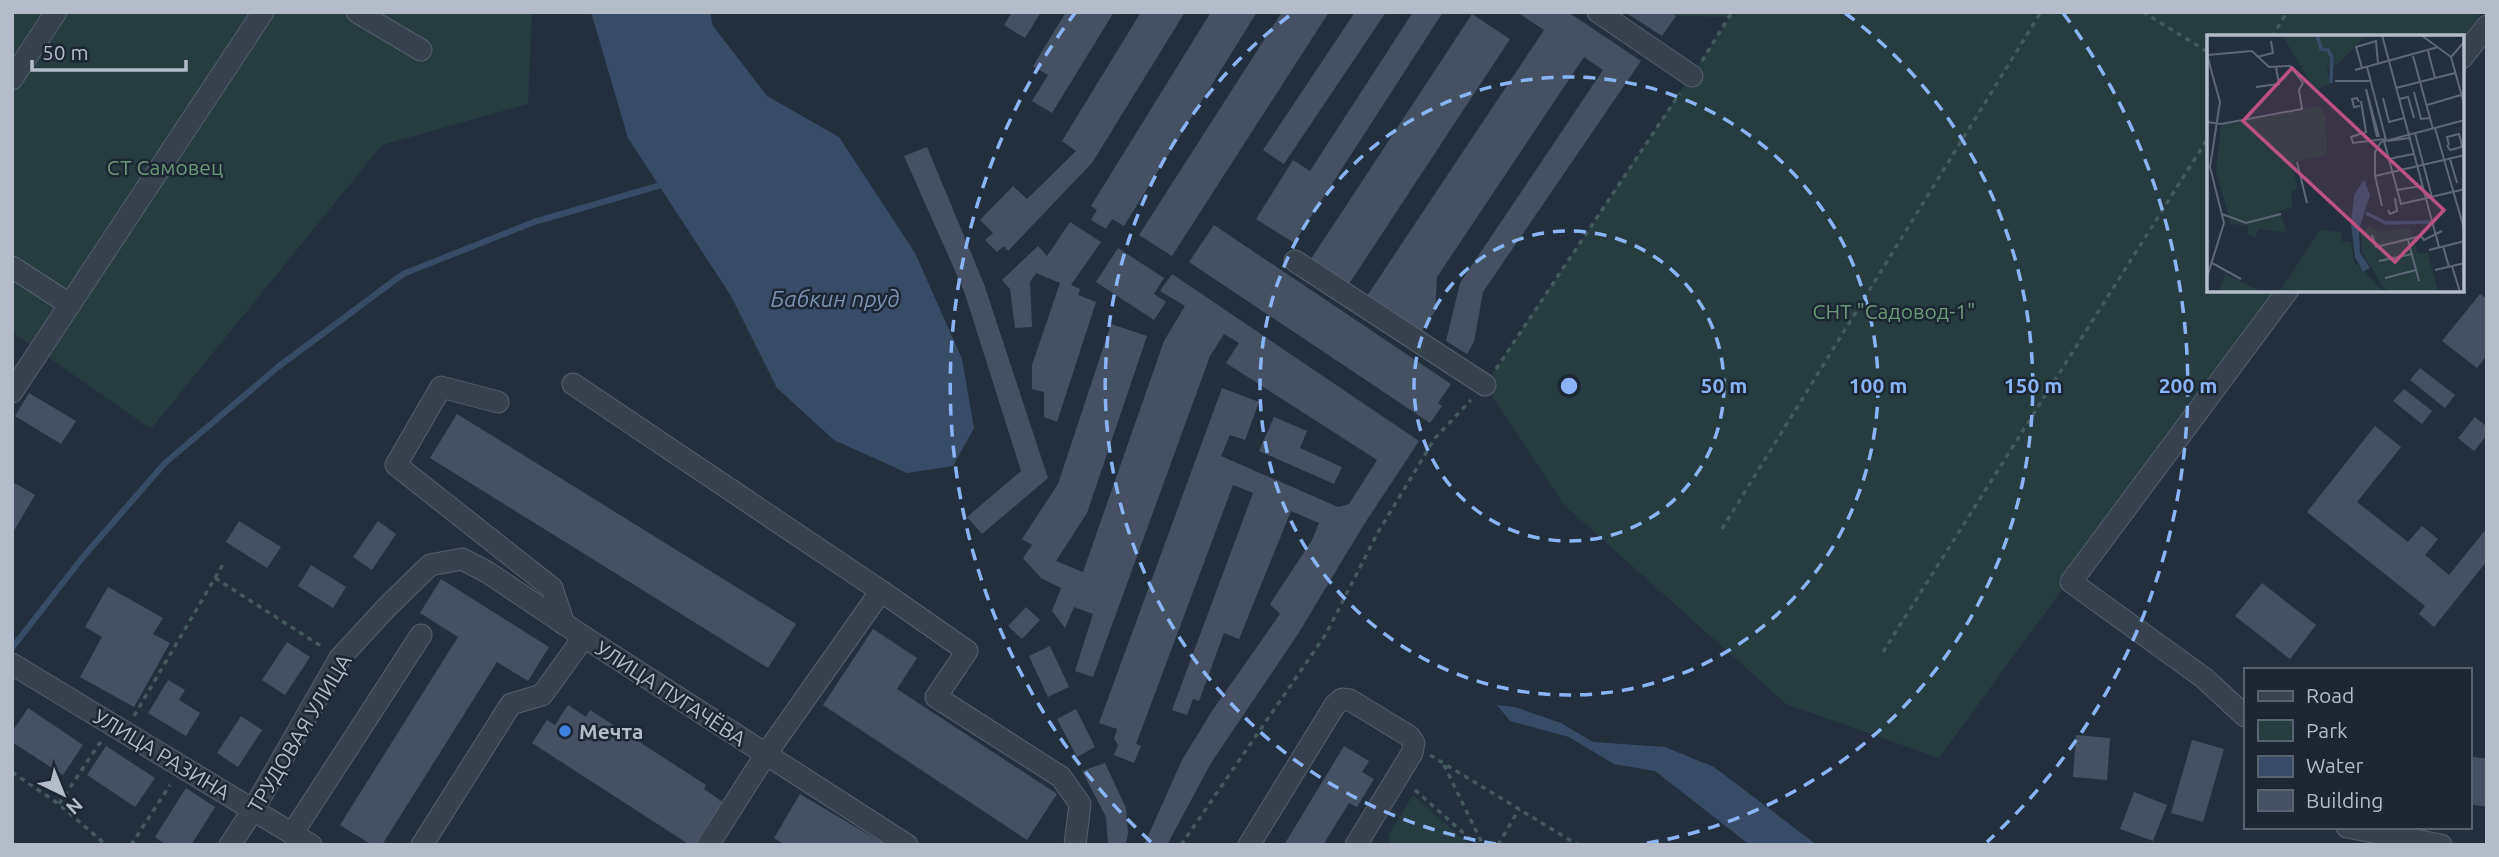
<svg xmlns="http://www.w3.org/2000/svg" width="2499" height="857" font-family="Ubuntu,sans-serif">
<style>
.green{fill:#263c3f}
.water{fill:#394c67}
.lines{fill:none;stroke-linecap:round;stroke-linejoin:round}
.stream{stroke:#394c67;stroke-width:6}
.building{fill:#455162}
.minor-casing{stroke:#565f6c;stroke-width:23}
.path{stroke:#44595c;stroke-width:3.5;stroke-dasharray:5 5;stroke-linecap:butt}
.minor{stroke:#38414e;stroke-width:21}
.ring{fill:none;stroke:#8ab4f8;stroke-width:3.5;stroke-dasharray:12 9}
.shop-dot{fill:#3f7fe0;stroke:#1d2633;stroke-width:2.5}
.labels{text-anchor:middle;dominant-baseline:central;stroke-width:5;stroke-linejoin:round;paint-order:stroke}
.park-label{font-size:21px;fill:#6b9a76;stroke:#1d2633}
.street-label{font-size:21px;fill:#b4bcc9;stroke:#1d2633}
.poi-label{font-size:21px;font-weight:bold;fill:#b4bcc9;stroke:#1d2633;text-anchor:start}
.water-label{font-size:23px;font-style:italic;fill:#7c92b1;stroke:#1d2633}
.inset-river{fill:none;stroke:#394c67;stroke-width:3.5}
.inset-road{fill:none;stroke:#5e6776;stroke-width:2}
.view{fill:#bd5182;fill-opacity:0.15;stroke:#bd5182;stroke-width:3.5}
.inset-edge{fill:none;stroke:#b4bcc9;stroke-width:3.5}
.centre{fill:#8ab4f8;stroke:#1d2633;stroke-width:3.5}
.ring-label{font-size:21px;text-anchor:middle;font-weight:bold;fill:#8ab4f8;stroke:#1d2633;stroke-width:5;stroke-linejoin:round;paint-order:stroke}
</style>
<rect width="100%" height="100%" fill="#242f3e"/>
<g class="green">
<path d="M12 12H532L528 104 382 145 151 429 12 332Z"/>
<path d="M1670 12H2482L2462 40V37H2208V290L2280 291 1939 758 1786 704 1564 505 1485 385 1730 17 1676 16Z"/>
<path d="M1413 795 1469 845H1390L1388 836Z"/>
</g>
<g class="water">
<path d="M591 12H710L713 26 767 96 839 137 915 253 962 359 974 428 953 466 907 473 834 440 777 388 731 296 628 138Z"/>
<path d="M1497 705 1515 707 1561 723 1593 742 1665 747 1714 767 1817 845H1750L1655 771 1614 764 1569 737 1510 721Z"/>
</g>
<g class="lines">
<path class="stream" d="M12 648 83 557 165 463 278 367 403 274 534 222 661 185"/>
</g>
<g class="building">
<path d="M1012 12H1041L1025 38 1004 25Z"/>
<path d="M1066 12H1114L1052 113 1032 101 1048 75 1033 66Z"/>
<path d="M1141 12H1185L1092 163 1008 251 1004 246 997 252 985 240 993 233 980 220 1013 186 1027 199 1076 151 1062 141Z"/>
<path d="M1211 12H1257L1124 226 1112 219 1106 229 1091 220 1097 210 1091 206Z"/>
<path d="M1282 12H1329L1172 256 1139 235Z"/>
<path d="M1355 12H1386L1284 164 1263 150Z"/>
<path d="M1413 12H1443L1294 243 1256 219 1293 160 1310 171Z"/>
<path d="M1517 12H1568L1641 61 1483 292 1474 342 1467 354 1446 341 1460 283 1603 70 1584 57 1437 277 1435 311 1421 332 1367 296 1544 30Z"/>
<path d="M1625 12H1670L1676 16 1662 36Z"/>
<path d="M1472 14 1510 39 1349 284 1311 259Z"/>
<path d="M927 147 984 284 1048 478 982 534 967 517 1021 471 964 291 904 156Z"/>
<path d="M1070 222 1101 242 1071 285 1080 289 1078 295 1096 302 1057 422 1044 417V392L1032 389V365L1060 283 1036 273 1030 282 1032 327 1015 328 1010 289 1002 280 1038 246 1047 256Z"/>
<path d="M1214 225 1451 384 1438 403 1442 406 1430 423 1189 262Z"/>
<path d="M1118 248 1164 278 1154 294 1166 302 1154 320 1096 282Z"/>
<path d="M1172 274 1419 441 1363 526 1298 634 1211 763 1167 845H1144L1182 760 1212 711 1280 614 1270 604 1312 540 1319 523 1291 511 1239 639 1224 633 1199 701 1193 699 1187 715 1172 710 1253 493 1233 485 1136 744 1141 746 1134 763 1114 755 1118 745 1114 739 1117 729 1099 723 1222 388 1259 402 1245 440 1230 435 1221 456 1338 507 1349 504 1377 460 1226 363 1239 343 1224 334 1210 356 1093 677 1075 671 1093 614 1074 607 1065 628 1052 611 1061 588 1041 578 1023 558 1032 545 1022 539 1058 484 1111 324 1147 336 1087 513 1056 561 1083 572 1164 341 1185 306 1160 291Z"/>
<path d="M2480 294 2487 299V355L2477 368 2442 341Z"/>
<path d="M2420 368 2455 395 2445 408 2410 380Z"/>
<path d="M2404 389 2432 411 2422 424 2393 401Z"/>
<path d="M29 393 76 421 61 444 15 416Z"/>
<path d="M457 414 796 624 768 668 430 458Z"/>
<path d="M1274 417 1307 431 1300 448 1342 467 1334 484 1259 451Z"/>
<path d="M2475 417 2487 427V435L2474 451 2458 438Z"/>
<path d="M2375 426 2401 447 2357 502 2408 542 2422 526 2438 539 2425 555 2449 575 2487 528V561L2434 627 2419 614 2425 606 2307 512Z"/>
<path d="M15 483 35 495 12 534V488Z"/>
<path d="M239 521 281 547 267 568 226 542Z"/>
<path d="M378 521 396 534 372 570 353 557Z"/>
<path d="M311 565 346 587 333 608 298 586Z"/>
<path d="M441 579 549 647 528 681 497 662 382 845H372L340 825 458 637 420 613Z"/>
<path d="M2262 583 2316 625 2290 659 2235 616Z"/>
<path d="M108 587 163 618 153 634 170 643 134 707 80 677 102 637 85 627Z"/>
<path d="M1026 607 1040 620 1022 639 1008 626Z"/>
<path d="M873 629 917 658 897 689 1057 794 1027 840 823 705Z"/>
<path d="M287 642 310 657 285 695 262 680Z"/>
<path d="M1050 646 1069 687 1048 697 1029 656Z"/>
<path d="M168 680 185 690 179 700 200 713 186 736 148 713Z"/>
<path d="M568 705 586 717 590 710 706 785 704 789 723 802 703 845H690L532 743 547 720 555 725Z"/>
<path d="M28 708 83 745 63 775 12 742V732Z"/>
<path d="M1076 709 1095 747 1077 757 1057 719Z"/>
<path d="M241 716 262 730 238 767 217 753Z"/>
<path d="M2076 735 2110 738 2107 780 2073 777Z"/>
<path d="M2192 740 2224 749 2203 822 2171 813Z"/>
<path d="M106 746 155 778 135 807 87 775Z"/>
<path d="M1344 746 1369 761 1362 772 1374 779 1357 807 1349 803 1323 845H1284Z"/>
<path d="M2469 756 2487 759V807L2469 804Z"/>
<path d="M1105 763 1126 808 1128 833 1126 845H1108L1106 817 1082 771Z"/>
<path d="M186 788 215 807 191 845H166L155 837Z"/>
<path d="M2134 792 2167 805 2153 841 2120 829Z"/>
<path d="M800 794 886 845H785L774 838Z"/>
</g>
<g class="lines">
<defs>
<g id="minor">
<path d="M357 12 421 50"/>
<path d="M1598 12 1692 76"/>
<path d="M2462 58 2487 26"/>
<path d="M12 79 56 12"/>
<path d="M1295 261 1485 385"/>
<path d="M12 267 69 304"/>
<path d="M573 384 881 591 766 754 708 845"/>
<path d="M12 392 263 12"/>
<path d="M498 402 441 387 396 465 552 588 564 624"/>
<path d="M881 591 967 651 936 697 1061 777 1080 804 1075 845"/>
<path d="M12 664 311 845"/>
<path d="M2245 716 2204 678 2071 582 2288 290"/>
<path d="M2347 827 2441 845"/>
<path d="M292 834 421 635"/>
<path d="M230 845 253 810 340 658 386 608 430 565 462 559 487 572 584 637 907 845"/>
<path d="M422 845 511 704 542 695 584 637"/>
<path d="M1249 845 1335 705 1342 699 1350 700 1409 736 1414 743 1412 753 1356 845"/>
</g>
</defs>
<use href="#minor" class="minor-casing"/>
<g class="path">
<path d="M2143 12 2208 52"/>
<path d="M2272 37 2287 12"/>
<path d="M1702 61 1732 12"/>
<path d="M1496 369 1680 93"/>
<path d="M1722 529 2041 12"/>
<path d="M215 578 324 648"/>
<path d="M1883 652 2208 138"/>
<path d="M134 716 225 561"/>
<path d="M1430 755 1578 845"/>
<path d="M1444 765 1483 845"/>
<path d="M12 772 59 804 106 845"/>
<path d="M1415 790 1477 845"/>
<path d="M59 804 99 744 102 742"/>
<path d="M131 845 170 785"/>
<path d="M1181 845 1326 634 1377 534 1435 438 1471 400"/>
<path d="M1498 845 1519 809"/>
</g>
<use href="#minor" class="minor"/>
</g>
<g class="ring">
<circle cx="1569" cy="386" r="155"/>
<circle cx="1569" cy="386" r="309"/>
<path d="M1496 844A464 464 0 0 1 1293 13M1845 13A464 464 0 0 1 1642 844"/>
<path d="M1151 842A619 619 0 0 1 1075 13M2063 13A619 619 0 0 1 1987 842"/>
</g>
<circle class="shop-dot" cx="565" cy="731" r="7"/>
<g class="labels">
<g class="park-label">
<text x="165" y="167">СТ Самовец</text>
<text x="1894" y="311">СНТ "Садовод-1"</text>
</g>
<g class="street-label">
<text transform="translate(671 693) rotate(33)">УЛИЦА ПУГАЧЁВА</text>
<text transform="translate(299 733) rotate(-59)">ТРУДОВАЯ УЛИЦА</text>
<text transform="translate(162 754) rotate(31)">УЛИЦА РАЗИНА</text>
</g>
<g class="poi-label">
<text x="579" y="731">Мечта</text>
</g>
<g class="water-label">
<text x="835" y="298">Бабкин пруд</text>
</g>
</g>
<g transform="translate(2207 35)">
<rect width="257" height="257" fill="#242f3e"/>
<path d="M75 0H160L132 28 120 33 123 49 108 55ZM113 71 119 83 120 120 84 128 91 153 84 157 86 172 72 176 80 197 51 194 48 203 40 199 42 191 24 189 9 136 14 90ZM162 191 173 197 203 193 211 218H221L231 257H184L176 252 155 217 154 198ZM113 195 135 197 134 206 144 207 147 227 177 257H72ZM18 239 52 255V257H12Z" fill="#263c3f"/>
<path d="M157 145 163 160 152 194 153 218 163 233 156 237 148 222 144 189 147 160Z" fill="#394c67"/>
<path class="inset-river" d="M110 0 114 14 121 15 125 23 124 48M159 178 179 188 224 187"/>
<path class="inset-road" d="M175 0 232 212M214 0 244 22 258 72M221 16 228 43M206 21 226 94M50 22 66 18 64 6M244 22 258 6M160 32 179 105M155 33 149 12 169 6 171 29M148 35 231 12M128 46H163M49 52 72 49 69 32M189 53 248 38M207 57 214 84 223 83M176 63 182 87 197 83M192 64 201 62 207 83M154 66 159 97 144 102 146 108 178 104M152 67 150 63 145 64 147 72 153 71M220 70 254 60M0 87 14 89 95 74 92 55 96 48 83 31 62 32 45 16 0 20M228 93 258 197M208 98 225 162M170 102 159 54 172 102M177 106 194 169 258 154M181 106 202 103M240 110 243 115 255 112 254 106M242 110 240 102 252 99 254 106M182 124 206 119M243 124 250 148M90 127 100 168M168 141V117L174 107 258 85M189 155 215 151M175 171 168 141 258 120M181 175 183 179 190 176 188 163M15 179 39 188 74 179M165 200 169 212 214 201 217 205 235 196M201 205 212 246M236 211 242 232M222 215 258 206M172 226 205 219M5 228 34 244M245 231 253 257M228 235 258 228M0 242 17 188 3 132 13 67 0 20M178 243 209 235"/>
<path class="view" d="M85 33 237 175 188 227 36 86Z"/>
<rect width="257" height="257" class="inset-edge"/>
</g>
<circle cx="1569" cy="386" r="10" class="centre"/>
<g class="ring-label">
<text x="1724" y="393">50 m</text>
<text x="1878" y="393">100 m</text>
<text x="2033" y="393">150 m</text>
<text x="2188" y="393">200 m</text>
</g>
<rect width="2499" height="857" fill="none" stroke="#b4bcc9" stroke-width="28"/>
<rect x="2244" y="668" width="228" height="161" fill="#1d2633" stroke="#59626f" stroke-width="2"/>
<rect x="2258" y="691" width="35" height="10" fill="#38414e" stroke="#59626f" stroke-width="2"/>
<text x="2306" y="703" font-size="21" fill="#b4bcc9">Road</text>
<rect x="2258" y="720" width="35" height="21" fill="#263c3f" stroke="#59626f" stroke-width="2"/>
<text x="2306" y="738" font-size="21" fill="#b4bcc9">Park</text>
<rect x="2258" y="756" width="35" height="21" fill="#394c67" stroke="#59626f" stroke-width="2"/>
<text x="2306" y="773" font-size="21" fill="#b4bcc9">Water</text>
<rect x="2258" y="790" width="35" height="21" fill="#455162" stroke="#59626f" stroke-width="2"/>
<text x="2306" y="808" font-size="21" fill="#b4bcc9">Building</text>
<g transform="translate(63 794) rotate(137)" stroke="#1d2633" stroke-width="5" paint-order="stroke">
<path d="M0-5L12 26L0 18L-12 26Z" fill="#b4bcc9"/>
<text y="-10" font-size="19" font-weight="bold" text-anchor="middle" fill="#b4bcc9">N</text>
</g>
<path d="M32 60v10h154v-10" fill="none" stroke="#b4bcc9" stroke-width="3.5"/>
<text x="42" y="60" font-size="21" fill="#b4bcc9" stroke="#1d2633" stroke-width="5" paint-order="stroke">50 m</text>
</svg>
